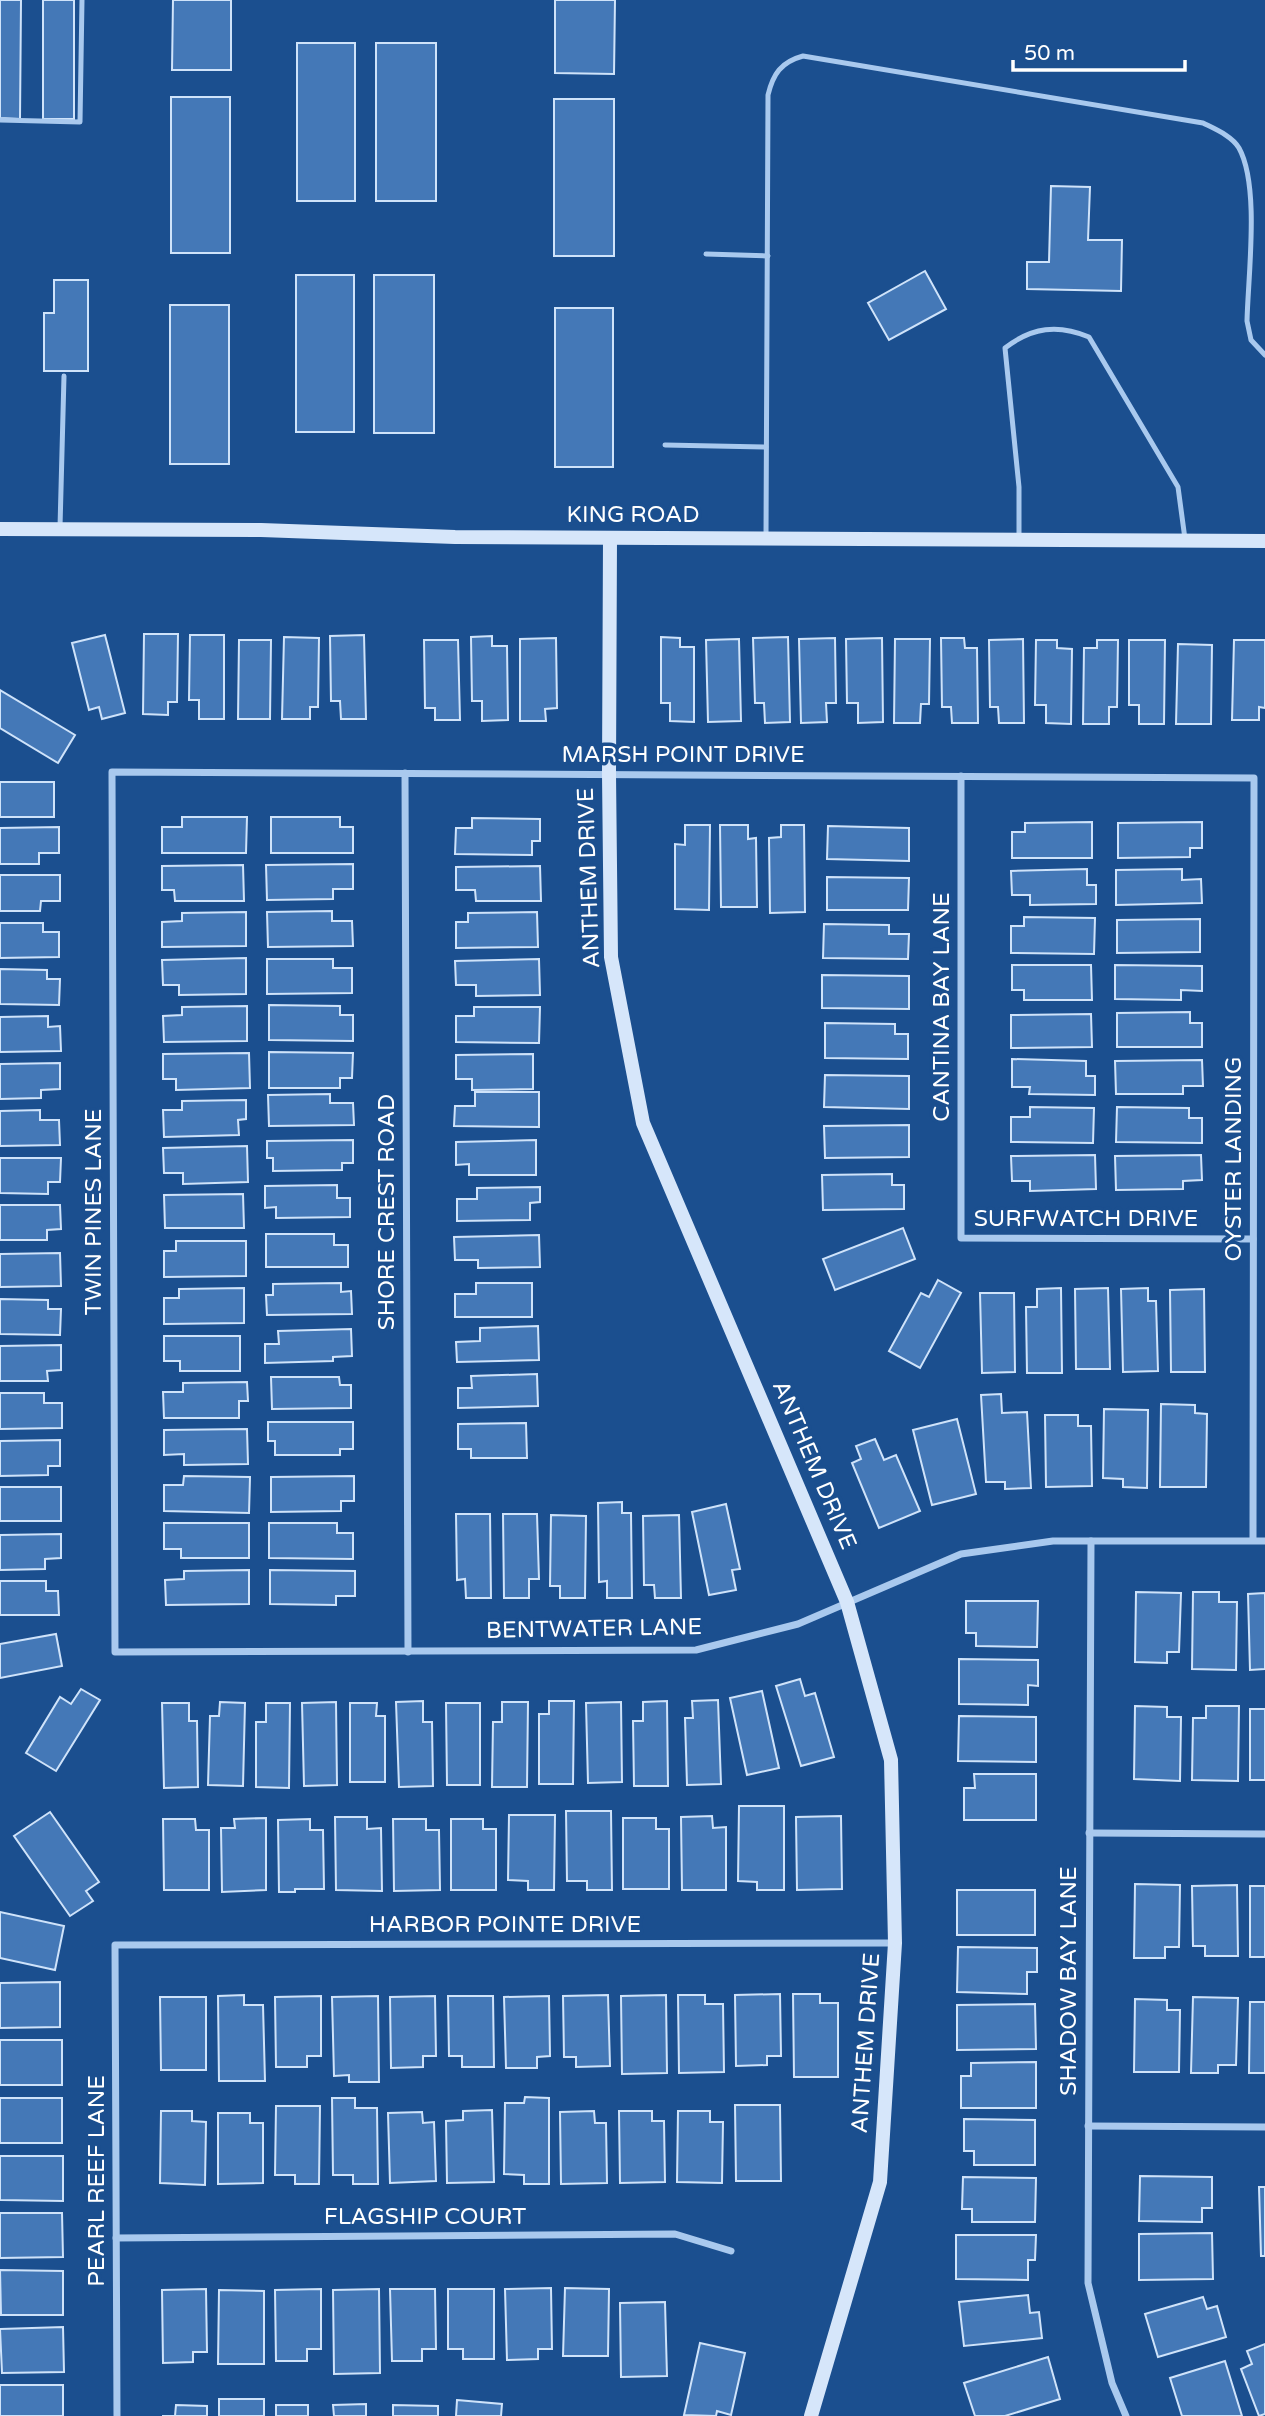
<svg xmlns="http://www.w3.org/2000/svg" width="1265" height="2416" font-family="'Varela Round',sans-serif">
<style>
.building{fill:#4478b7;stroke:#cfe3fa;stroke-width:2}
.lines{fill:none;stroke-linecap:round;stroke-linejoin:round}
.lane{stroke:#a9c9ee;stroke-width:5}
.street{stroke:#a9c9ee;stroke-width:7}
.secondary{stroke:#d6e6fa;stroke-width:14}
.labels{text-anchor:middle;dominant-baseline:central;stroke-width:7;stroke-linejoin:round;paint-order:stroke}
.street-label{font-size:23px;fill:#fff;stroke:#1b4f8f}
</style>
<rect width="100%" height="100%" fill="#1b4f8f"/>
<g class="building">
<path d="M0 0H21L20 119 0 118Z"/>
<rect x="43" y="0" width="31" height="119"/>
<path d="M173 0H231V70H172Z"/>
<path d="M555 0H615L614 74 555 73Z"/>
<rect x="297" y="43" width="58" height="158"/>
<rect x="376" y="43" width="60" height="158"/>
<rect x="171" y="97" width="59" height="156"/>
<rect x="554" y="99" width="60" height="157"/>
<path d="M1051 186 1090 187 1088 240H1122L1121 291 1027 289V262H1049Z"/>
<path d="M925 271 946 309 889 340 868 303Z"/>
<rect x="296" y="275" width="58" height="157"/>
<rect x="374" y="275" width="60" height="158"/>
<path d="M54 280H88V371H44V313H54Z"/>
<rect x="170" y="305" width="59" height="159"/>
<rect x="555" y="308" width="58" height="159"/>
<path d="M144 634H178L177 702H168V715L143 714Z"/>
<path d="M105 635 125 713 102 719 99 707 89 710 72 643Z"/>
<path d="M190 635H224V719H199V700H189Z"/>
<path d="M364 635 366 719H341L340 701H331L330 636Z"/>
<path d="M492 636V646H507L508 720 482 721V701H472L471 637Z"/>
<path d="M284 637 319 638 318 707H310V719H282Z"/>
<path d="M661 637 680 638V647H694V722L670 721V703H661Z"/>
<path d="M788 637 790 722 765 723 764 703H755L753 638Z"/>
<path d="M556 638 557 708 545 709 546 721H520V639Z"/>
<path d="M835 638 836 703H826L827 722 801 723 799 639Z"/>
<path d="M882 638 883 722 858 723V703H847L846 639Z"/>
<path d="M941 638H964L965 648H977L978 723H952L951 707H942Z"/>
<path d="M739 639 741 721 708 722 706 640Z"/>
<path d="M895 639H930L929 704H921L920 723H894Z"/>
<path d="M1023 639 1024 723H999L998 707H990L989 640Z"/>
<path d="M239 640H271L270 719H238Z"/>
<path d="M424 640H458L460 720H435V708H425Z"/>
<path d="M1036 640H1057V648L1072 649 1071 724 1046 723V705H1035Z"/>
<path d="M1097 640H1118L1117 707H1109V724H1083L1084 648H1097Z"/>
<path d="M1129 640H1165L1164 724H1139V705H1129Z"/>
<path d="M1234 640H1265V708L1259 707V720H1232Z"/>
<path d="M1178 644 1212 645 1211 724H1176Z"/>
<path d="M0 690 75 735 58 763 0 728Z"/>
<rect x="0" y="782" width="54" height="35"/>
<path d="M182 817H247L246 853H162V827H182Z"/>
<path d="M271 817H340V827H353V853H271Z"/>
<path d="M472 818 540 819V841H532V855L455 854 456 828H472Z"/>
<path d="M1092 822V858H1012V832H1025V823Z"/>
<path d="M1202 822V848H1190V857L1118 858V823Z"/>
<path d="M685 825H710L709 910 675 909V844L685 845Z"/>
<path d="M720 825H748V839L756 838 757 907H721Z"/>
<path d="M781 825H804L805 912 770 913 769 838 781 837Z"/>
<path d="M828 826 909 828V861L827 859Z"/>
<path d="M59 827V853H39V864H0V828Z"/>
<path d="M353 864V889H333V899L267 900 266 865Z"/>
<path d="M243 865 244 901H175L174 890H162V866Z"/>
<path d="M540 866 541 901H476L475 890H456V867Z"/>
<path d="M1087 869V885H1096V904L1030 905V895H1012L1011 871Z"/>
<path d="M1182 869V880L1201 879 1202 903 1116 905V870Z"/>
<path d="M0 875H60V901H41L40 911H0Z"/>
<path d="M827 877 909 878 908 910H827Z"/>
<path d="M332 911V921H352L353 946 268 947 267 912Z"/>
<path d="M246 912V946L162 947V922L182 921V913Z"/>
<path d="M537 912 538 947 456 948V922H468V913Z"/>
<path d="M1024 917 1095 918 1094 954 1011 953V926H1024Z"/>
<path d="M1200 919V952L1117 953V920Z"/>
<path d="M0 923H43V932H59V957L0 958Z"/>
<path d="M824 924 889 925V934H909L908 959 823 958Z"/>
<path d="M246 958V994L179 995V985H163L162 960Z"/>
<path d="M267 959H333V968H352V993L267 994Z"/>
<path d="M539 959 540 995 476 996V985H456L455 961Z"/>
<path d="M1012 965H1091L1092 1000H1024V990H1012Z"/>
<path d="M1115 965 1202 966V991L1181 990V1000L1115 999Z"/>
<path d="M0 969 47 970V979H60L59 1005 0 1004Z"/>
<path d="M822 975 909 976V1009L822 1008Z"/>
<path d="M269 1005 340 1006V1015H353V1041L269 1040Z"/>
<path d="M247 1006V1041L164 1042 163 1016 182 1015V1007Z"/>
<path d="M474 1007H540L539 1043 456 1042V1016H474Z"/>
<path d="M1190 1012V1023H1202V1047H1117V1013Z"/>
<path d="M1091 1014 1092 1047 1011 1048V1015Z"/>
<path d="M48 1016V1027L60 1026 61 1051 0 1052V1017Z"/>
<path d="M825 1023 895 1024V1034H908V1059L825 1058Z"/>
<path d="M269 1052 353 1053 352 1078H340V1088H269Z"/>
<path d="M249 1053 250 1088 176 1090V1079H163V1054Z"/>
<path d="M533 1054V1089L472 1090V1079H456V1055Z"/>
<path d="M1012 1059 1086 1061V1076H1095V1095L1029 1094 1030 1087H1012Z"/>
<path d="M1202 1060 1203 1086H1183V1094H1116L1115 1061Z"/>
<path d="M60 1063V1089L41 1090V1098L0 1099V1064Z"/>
<path d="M825 1075 909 1076V1109L824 1107Z"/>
<path d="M475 1092H539V1127L454 1126 455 1106H475Z"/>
<path d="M330 1094V1103H353L354 1125 269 1126 268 1095Z"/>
<path d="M246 1100V1119L238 1120 239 1135 164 1137 163 1110H182V1101Z"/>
<path d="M1030 1107 1094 1108 1093 1143 1011 1142V1117H1030Z"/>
<path d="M1117 1107 1189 1108V1118H1202V1143L1116 1142Z"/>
<path d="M40 1110V1120H59L60 1145 0 1146V1111Z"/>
<path d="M909 1125V1157L825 1158 824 1126Z"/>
<path d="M353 1140V1163H342V1170L273 1171V1158H267V1141Z"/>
<path d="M536 1140V1175H469V1164L456 1165V1142Z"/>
<path d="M247 1146 248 1182 183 1184V1173H164L163 1148Z"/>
<path d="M1095 1155 1096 1189 1030 1191V1181H1012L1011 1156Z"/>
<path d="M1201 1155 1202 1180 1183 1181V1189L1116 1190 1115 1156Z"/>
<path d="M0 1158H61L60 1182H48V1194L0 1193Z"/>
<path d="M892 1174V1185H904V1209L823 1210 822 1175Z"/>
<path d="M337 1185V1198H350V1217L276 1218V1207L265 1208V1186Z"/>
<path d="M540 1187V1202L530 1203V1220L457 1221V1199H477V1188Z"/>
<path d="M243 1194 244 1228H165L164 1195Z"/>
<path d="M0 1205H60L61 1229 47 1230V1240H0Z"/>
<path d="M903 1228 915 1259 835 1290 823 1259Z"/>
<path d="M266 1234H334V1245H348V1267H266Z"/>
<path d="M539 1235 540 1267 478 1268V1260H455L454 1237Z"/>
<path d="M176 1241H246V1276L164 1277V1251H176Z"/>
<path d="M60 1253 61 1286 0 1287V1254Z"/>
<path d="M938 1280 961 1293 920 1368 889 1351 921 1293 929 1297Z"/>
<path d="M341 1283V1292L351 1291 352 1314 267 1315 266 1295H273V1284Z"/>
<path d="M476 1283H532V1317H455V1294H476Z"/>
<path d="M244 1288V1323L164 1324V1298H179V1289Z"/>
<path d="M1061 1288 1062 1373H1027L1026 1307H1037V1289Z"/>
<path d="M1108 1288 1110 1369H1076L1075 1289Z"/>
<path d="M1148 1288V1301H1156L1158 1371 1123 1372 1121 1289Z"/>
<path d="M1204 1289 1205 1372H1171L1170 1290Z"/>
<path d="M980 1293H1014L1015 1372 982 1373Z"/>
<path d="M0 1299 48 1300V1309H61L60 1335 0 1334Z"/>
<path d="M538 1326 539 1360 457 1362 456 1342 480 1341V1328Z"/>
<path d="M351 1329 352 1356 333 1357V1361L265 1363V1344H279L278 1331Z"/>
<path d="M164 1336H240V1371H180V1361H164Z"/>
<path d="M61 1345V1370L47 1371 48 1381H0V1346Z"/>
<path d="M537 1374 538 1406 458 1408V1388H472L471 1376Z"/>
<path d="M271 1377H339L340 1385H351V1408L272 1409Z"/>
<path d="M247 1382 248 1401H239V1418H164L163 1392H183V1383Z"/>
<path d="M0 1393H44V1403H62V1428L0 1429Z"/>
<path d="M1001 1394 1002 1413 1027 1412 1031 1488 1005 1489V1482H986L981 1395Z"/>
<path d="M1161 1404 1195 1405V1413L1207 1414 1206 1487H1160Z"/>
<path d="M1104 1409 1148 1410 1147 1488 1123 1487V1479L1103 1478Z"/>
<path d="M1045 1415H1078V1426H1091L1092 1486 1046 1487Z"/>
<path d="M957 1419 976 1494 932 1505 913 1430Z"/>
<path d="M268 1422H353V1449H340V1455H275V1441H268Z"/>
<path d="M526 1423 527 1458H471V1449H458V1424Z"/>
<path d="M247 1429 248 1464 184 1465V1454L164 1455V1430Z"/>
<path d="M875 1439 884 1460 896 1455 920 1511 879 1528 852 1463 861 1459 856 1446Z"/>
<path d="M60 1440V1466H48V1475L0 1476V1441Z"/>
<path d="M184 1476 250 1477 249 1513 164 1511V1485H183Z"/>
<path d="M354 1476V1501H341V1511L271 1512V1477Z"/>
<rect x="0" y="1487" width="61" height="34"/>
<path d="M622 1502V1513H631L632 1598H607V1581L599 1582 598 1503Z"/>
<path d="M726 1504 740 1569 732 1570 736 1590 709 1595 692 1512Z"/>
<path d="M456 1514H490L491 1598H466L465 1579 457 1580Z"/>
<path d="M503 1514H537L539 1579H529V1598H504Z"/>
<path d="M551 1515 586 1516 585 1598H560V1586H550Z"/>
<path d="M679 1515 681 1598H655L654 1585H644L643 1516Z"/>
<path d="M164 1523H249V1558H181V1549H164Z"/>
<path d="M269 1523H337V1533H353V1559L269 1558Z"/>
<path d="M61 1534V1558L45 1559V1569L0 1570V1535Z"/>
<path d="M249 1570V1604L166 1605 165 1580 184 1579V1571Z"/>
<path d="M270 1570 355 1571V1596H336V1605L270 1604Z"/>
<path d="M0 1581H46V1591H58L59 1615H0Z"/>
<path d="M1136 1592 1181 1593 1179 1652H1167V1663L1135 1662Z"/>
<path d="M1193 1592H1219V1602H1237L1236 1670 1192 1669Z"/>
<path d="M1265 1593V1669L1250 1670 1248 1594Z"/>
<path d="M966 1601H1038L1037 1647 976 1646V1633H966Z"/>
<path d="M56 1634 62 1666 0 1678V1644Z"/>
<path d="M959 1659 1038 1660V1686L1028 1685V1705L959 1704Z"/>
<path d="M800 1679 805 1696 815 1693 834 1757 801 1766 776 1686Z"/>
<path d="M81 1689 100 1700 56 1771 26 1753 60 1697 71 1704Z"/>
<path d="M762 1691 779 1768 747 1775 730 1698Z"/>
<path d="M718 1700 721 1784 687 1785 685 1718H693L692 1701Z"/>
<path d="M423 1701V1722H432L433 1786 399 1787 396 1702Z"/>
<path d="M549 1701H574L573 1784H539V1714H549Z"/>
<path d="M667 1701 668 1786H634L633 1721H643V1702Z"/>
<path d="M220 1702 245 1703 243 1786 208 1785 210 1716H219Z"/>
<path d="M336 1702 337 1785 304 1786 302 1703Z"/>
<path d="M502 1702H528L527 1787H492L493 1722H502Z"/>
<path d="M621 1702 622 1782 588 1783 586 1703Z"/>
<path d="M162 1703H189V1721H197L198 1787 164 1788Z"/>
<path d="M266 1703H290L289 1788 256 1787V1722H266Z"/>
<path d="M350 1703H377L376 1716H385V1782H350Z"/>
<path d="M446 1703H480V1785H447Z"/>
<path d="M1135 1706 1167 1707V1717H1181L1180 1781 1134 1779Z"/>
<path d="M1206 1706H1239L1238 1781 1192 1780 1193 1718H1206Z"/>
<rect x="1250" y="1709" width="15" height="71"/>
<path d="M959 1716 1036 1717V1762L958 1761Z"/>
<path d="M974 1774H1036V1820H964V1788H975Z"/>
<path d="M739 1806H784V1890H757V1882L738 1881Z"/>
<path d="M566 1811H611L612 1890H587V1881H567Z"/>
<path d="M50 1812 99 1882 86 1891 93 1901 70 1916 14 1836Z"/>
<path d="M509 1815H555L554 1890H528V1881L508 1880Z"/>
<path d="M712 1816 713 1828 726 1827V1890H682L681 1817Z"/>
<path d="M841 1816 842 1889 797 1890 796 1817Z"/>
<path d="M335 1817H367V1829L381 1828 382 1891 336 1890Z"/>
<path d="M266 1818V1890L222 1892 221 1828H235L234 1819Z"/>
<path d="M623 1818H656V1829H669V1889H623Z"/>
<path d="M163 1819H195L196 1830H209V1890H164Z"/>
<path d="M310 1819V1830H323L324 1889H295V1892H279L278 1820Z"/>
<path d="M393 1819H426V1830H439L440 1890 394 1891Z"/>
<path d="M451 1819H483V1829H496V1890H451Z"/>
<path d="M1135 1884 1180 1885 1179 1947H1165V1958H1134Z"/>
<path d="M1237 1885 1238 1956H1205V1946H1193L1192 1886Z"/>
<rect x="1250" y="1886" width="15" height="71"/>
<rect x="957" y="1890" width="78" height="45"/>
<path d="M0 1912 64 1926 55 1970 0 1958Z"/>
<path d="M958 1947 1037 1948V1972H1027V1994L957 1992Z"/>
<path d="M60 1982V2027L0 2028V1983Z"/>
<path d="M780 1994 781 2056H767V2065L736 2066 735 1995Z"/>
<path d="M793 1994H820V2003H838V2077H794Z"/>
<path d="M244 1995V2005H263L265 2081H219L218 1996Z"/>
<path d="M608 1995 610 2066 576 2067V2057H564L563 1996Z"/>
<path d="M666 1995 667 2073 622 2074 621 1996Z"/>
<path d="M678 1995H705V2004H723L724 2072 679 2073Z"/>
<path d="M321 1996V2056H307V2067H276L275 1997Z"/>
<path d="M378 1996 379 2082H349V2075L334 2076 332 1997Z"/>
<path d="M435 1996 436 2056H423V2067L391 2068 390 1997Z"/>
<path d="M448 1996H493L494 2067H462V2056H449Z"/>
<path d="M549 1996 550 2056 537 2057V2068H506L504 1997Z"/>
<path d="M160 1997H206V2070H161Z"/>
<path d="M1193 1997 1238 1998 1236 2065H1218V2073H1191Z"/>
<path d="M1135 1999 1167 2000V2010H1180L1179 2072H1134Z"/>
<path d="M1250 2002H1265V2073H1249Z"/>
<path d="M1035 2004 1036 2049 957 2050V2005Z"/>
<rect x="0" y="2040" width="62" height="45"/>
<path d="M1036 2062V2108H961V2076H971V2063Z"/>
<path d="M525 2097 549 2098V2184H524V2175L504 2174 505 2103H524Z"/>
<rect x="0" y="2098" width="62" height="45"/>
<path d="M332 2098H355V2108H377L378 2184H353V2175H333Z"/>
<path d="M735 2105H780L781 2181H736Z"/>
<path d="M276 2106H320L319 2184H295V2175H275Z"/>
<path d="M492 2110 494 2182 447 2183 446 2121 463 2120V2111Z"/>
<path d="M161 2111H192V2121L206 2122 205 2185 160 2183Z"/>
<path d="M594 2111 595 2123H606L607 2183 561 2184 560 2112Z"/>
<path d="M619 2111H652V2121H664L665 2182 620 2183Z"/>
<path d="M678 2111H710V2122H723L722 2183 677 2182Z"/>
<path d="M422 2112 423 2123 434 2122 436 2181 390 2183 388 2113Z"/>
<path d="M218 2113H250V2123H263V2183L218 2184Z"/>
<path d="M964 2119 1035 2120V2165H974V2151H964Z"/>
<path d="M0 2156H63V2201L0 2200Z"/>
<path d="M1140 2176 1212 2177V2208H1202V2222L1139 2221Z"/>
<path d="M963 2177 1036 2178 1035 2222H972V2209H962Z"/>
<path d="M1259 2187H1265V2256H1261Z"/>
<path d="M0 2213H62L63 2257 0 2258Z"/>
<path d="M1212 2233 1213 2279 1139 2280V2234Z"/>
<path d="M956 2235H1036L1035 2260H1028V2280L956 2279Z"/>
<path d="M0 2270 63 2271V2315H1Z"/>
<path d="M551 2288 552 2349H538V2359L507 2360 505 2289Z"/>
<path d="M565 2288 609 2289 608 2356H563Z"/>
<path d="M206 2289 207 2352H193V2362L163 2363 162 2290Z"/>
<path d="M321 2289V2349H307V2361H276L275 2290Z"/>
<path d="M379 2289 380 2373 334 2374 333 2290Z"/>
<path d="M390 2289H435L436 2349H422V2361H392Z"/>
<path d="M448 2289H494V2359H463V2349H448Z"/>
<path d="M219 2290 264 2291V2364H218Z"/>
<path d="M1028 2295 1030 2313 1039 2312 1042 2338 964 2346 959 2302Z"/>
<path d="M1203 2297 1207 2309 1217 2306 1226 2337 1158 2357 1145 2314Z"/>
<path d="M665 2302 667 2376 621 2377 620 2303Z"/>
<path d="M63 2327 64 2372 2 2373 0 2329Z"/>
<path d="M700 2343 745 2353 731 2415 717 2411 716 2416 684 2415Z"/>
<path d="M1265 2344V2414L1259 2416 1241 2369 1252 2364 1247 2351Z"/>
<path d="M1048 2357 1060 2399 1005 2416H975L964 2383Z"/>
<path d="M1225 2361 1242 2416H1182L1170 2378Z"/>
<rect x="0" y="2385" width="63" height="31"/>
<rect x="219" y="2399" width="45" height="17"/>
<path d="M457 2400 502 2404 501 2416H456Z"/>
<path d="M366 2404V2416H334L333 2405Z"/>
<path d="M176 2405 207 2406V2416H162H175Z"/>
<rect x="276" y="2405" width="32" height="11"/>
<path d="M393 2405 438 2406V2416H393Z"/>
</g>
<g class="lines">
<g class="lane">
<path d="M0 120 80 122 82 0"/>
<path d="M706 254 768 256"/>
<path d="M665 445 766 447"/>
<path d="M60 527 64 376"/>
<path d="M766 536 768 95C773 74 781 62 803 56L1203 123C1215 129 1232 136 1239 148 1260 186 1248 276 1247 321L1251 340 1265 355"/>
<path d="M1019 538V487L1005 348C1032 327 1058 324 1089 337L1178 487 1185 539"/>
</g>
<g class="street">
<path d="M405 773 408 1652"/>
<path d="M961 776V1238L1253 1239"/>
<path d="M1091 1541 1088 2283 1112 2383 1126 2416"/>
<path d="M1253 1541 1254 778 112 772 115 1652 696 1650 798 1624 961 1554 1053 1541H1265"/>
<path d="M1089 1833 1265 1834"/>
<path d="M1088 2126 1265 2127"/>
<path d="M116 2238 675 2234 731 2251"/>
<path d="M117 2416 115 1945 895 1943"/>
</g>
<g class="secondary">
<path d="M0 529 261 530 455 537 1265 541"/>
<path d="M610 538 609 774 611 957 643 1123 847 1602 891 1760 895 1943 880 2182 811 2416"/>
</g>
</g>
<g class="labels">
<g class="street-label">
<text x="633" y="515">KING ROAD</text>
<text x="683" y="755">MARSH POINT DRIVE</text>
<text transform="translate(589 878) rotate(-92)">ANTHEM DRIVE</text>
<text transform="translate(942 1007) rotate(-90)">CANTINA BAY LANE</text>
<text transform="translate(1234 1159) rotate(-90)">OYSTER LANDING</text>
<text transform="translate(94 1212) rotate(-90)">TWIN PINES LANE</text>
<text transform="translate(387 1212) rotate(-90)">SHORE CREST ROAD</text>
<text x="1086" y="1219">SURFWATCH DRIVE</text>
<text transform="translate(814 1465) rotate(67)">ANTHEM DRIVE</text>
<text transform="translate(594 1629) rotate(-1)">BENTWATER LANE</text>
<text x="505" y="1925">HARBOR POINTE DRIVE</text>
<text transform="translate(1069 1981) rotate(-90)">SHADOW BAY LANE</text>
<text transform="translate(866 2043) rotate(-86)">ANTHEM DRIVE</text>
<text transform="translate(97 2181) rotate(-90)">PEARL REEF LANE</text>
<text x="425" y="2217">FLAGSHIP COURT</text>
</g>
</g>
<path d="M1013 60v10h172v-10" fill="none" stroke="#ffffff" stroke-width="3.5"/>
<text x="1024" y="60" font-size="21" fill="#ffffff" stroke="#1b4f8f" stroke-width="5" paint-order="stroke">50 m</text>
</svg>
